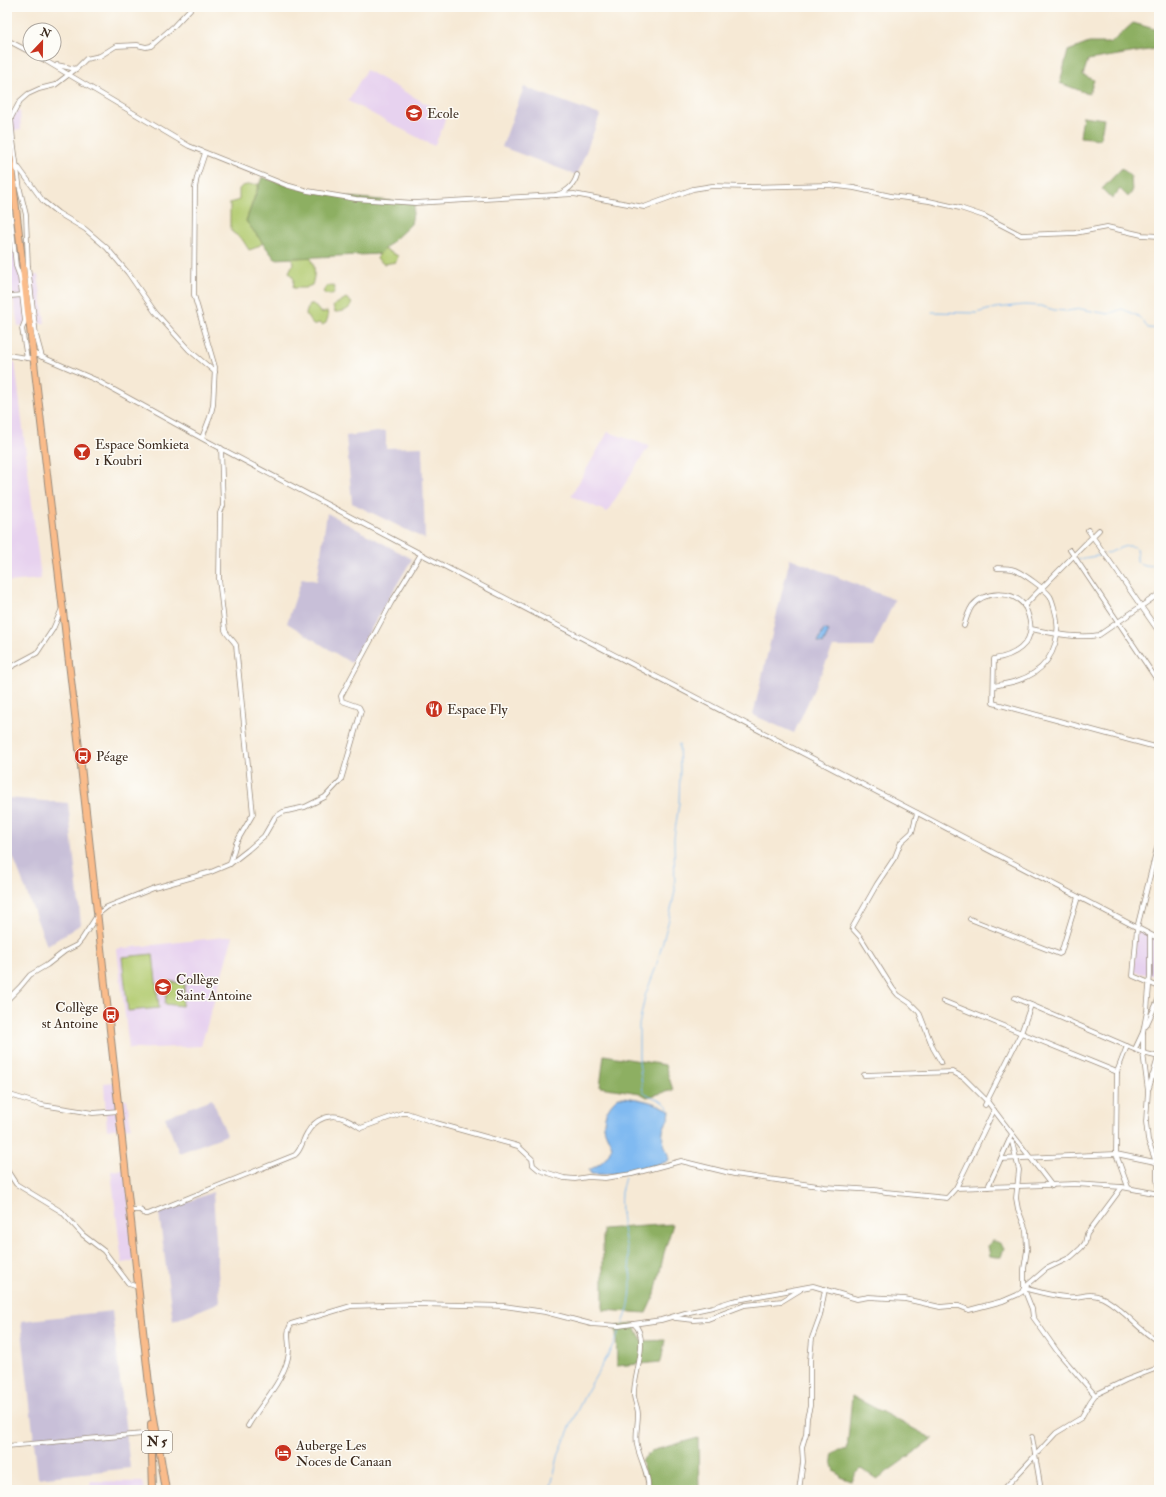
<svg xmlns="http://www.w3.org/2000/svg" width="1166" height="1497" font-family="'IM FELL Double Pica',serif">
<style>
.built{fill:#e7d2ef}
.industrial{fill:#c8bfd8}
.green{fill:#b2cb70;stroke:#767a47}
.forest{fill:#8daf62;stroke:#646c40}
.water{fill:#80baf1;stroke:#5e7288}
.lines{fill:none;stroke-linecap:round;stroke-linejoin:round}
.stream{stroke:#80baf1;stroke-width:1}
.minor-casing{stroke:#988a7a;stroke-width:5.5}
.highway-casing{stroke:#988a7a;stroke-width:8}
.minor{stroke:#fff;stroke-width:4}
.highway{stroke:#fabc8b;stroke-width:6}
.labels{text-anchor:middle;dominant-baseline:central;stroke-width:3;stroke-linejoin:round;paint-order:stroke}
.shield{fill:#fdfcf7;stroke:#75695f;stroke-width:1}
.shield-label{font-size:13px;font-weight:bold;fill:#3b2a1e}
.poi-label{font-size:14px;fill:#3b2a1e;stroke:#fdfcf7;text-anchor:start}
</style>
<rect width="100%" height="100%" fill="#fdfcf7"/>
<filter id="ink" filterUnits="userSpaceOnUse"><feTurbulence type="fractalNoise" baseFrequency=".025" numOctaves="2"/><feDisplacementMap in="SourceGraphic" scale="8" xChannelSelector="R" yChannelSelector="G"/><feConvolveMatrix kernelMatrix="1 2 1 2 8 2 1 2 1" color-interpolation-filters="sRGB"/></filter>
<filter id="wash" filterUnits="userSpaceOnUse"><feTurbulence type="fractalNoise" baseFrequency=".012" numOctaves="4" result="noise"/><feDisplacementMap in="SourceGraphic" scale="16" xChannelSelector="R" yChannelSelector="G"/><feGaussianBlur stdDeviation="0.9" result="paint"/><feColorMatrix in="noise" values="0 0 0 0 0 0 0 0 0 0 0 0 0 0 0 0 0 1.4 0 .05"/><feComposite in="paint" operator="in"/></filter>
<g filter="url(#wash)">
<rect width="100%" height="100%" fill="#f6e9d5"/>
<g class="built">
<path d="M366 70 446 115 442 129 434 146 348 101Z"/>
<path d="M7 111H20L21 130 7 131 25 277 38 275 45 323 18 326 9 274H7Z"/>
<path d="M15 362 41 579 7 582V363Z"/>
<path d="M608 432 649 446 607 512 571 496Z"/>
<path d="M1137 928 1159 939V968L1157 976 1133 972Z"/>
<path d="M233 936 201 1046 129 1049 117 949Z"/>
<path d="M116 1082 118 1101 127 1100 131 1127 107 1130 104 1083Z"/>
<path d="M125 1169 136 1261 122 1263 111 1171Z"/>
<path d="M90 1481 143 1482 144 1490H91Z"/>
</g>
<g class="industrial">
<path d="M524 87 600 115 577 175 502 147Z"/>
<path d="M386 431V448L422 447 425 539 352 503 346 436Z"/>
<path d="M327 513 412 559 351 663 287 623 302 578 317 581Z"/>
<path d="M790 558 895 600 873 647H833L794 733 753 715Z"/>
<path d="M7 798 68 803 81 924 47 946 7 841Z"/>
<path d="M212 1099 227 1135 179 1153 165 1117Z"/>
<path d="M213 1192 220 1302 173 1321 159 1213Z"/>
<path d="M112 1311 130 1468 38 1478 21 1321Z"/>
</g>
<g class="green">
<path d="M259 184 246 221 263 243 255 248 249 250 242 239 232 232 230 225V203L239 200V189L242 186 247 185Z"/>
<path d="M384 249 398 256 396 262 384 264 377 259 379 254Z"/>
<path d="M310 257C316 266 315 275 312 285L305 288H293L294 279 289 272 293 264 292 258Z"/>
<path d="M330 285 335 287 334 293C330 295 326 295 323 292L326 287Z"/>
<path d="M346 298 352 303C349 311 342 312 335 312L333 306Z"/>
<path d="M309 304H313L321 313 327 311 328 317 326 323 322 325 319 323 313 325 306 314Z"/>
<path d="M153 954 159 1008 128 1011 122 957Z"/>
<path d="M168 981 185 984 182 1006 165 1004Z"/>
</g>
<g class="forest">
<path d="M1133 23 1158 30 1155 49 1088 60 1083 75 1094 80 1089 94 1060 83 1068 51 1089 43H1111Z"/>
<path d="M1083 116 1104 119 1100 139 1080 137Z"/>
<path d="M1122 168 1131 177 1132 192 1128 197 1120 189 1112 199 1102 189Z"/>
<path d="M262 177 286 185 336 196 415 203 411 224 379 254 275 259 246 221Z"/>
<path d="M604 1055 665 1065 673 1090 647 1097 640 1093 600 1087Z"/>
<path d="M673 1224 664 1253 655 1294 646 1313 603 1310V1229Z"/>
<path d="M992 1241C997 1241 1001 1243 1004 1248L1001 1257H997L990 1256 988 1246Z"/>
<path d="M634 1324 642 1341 665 1340 661 1362 617 1366 616 1326Z"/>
<path d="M852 1396 933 1439 877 1479 861 1469 856 1474 853 1480 851 1481 841 1477 838 1473 835 1472C830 1458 830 1448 847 1450Z"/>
<path d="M698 1438 699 1490H648L649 1485 641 1461 651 1451Z"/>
</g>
<g class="water">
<path d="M824 629 829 631 823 644 818 642Z"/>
<path d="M619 1097C632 1097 661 1103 670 1111 670 1119 664 1124 663 1132 661 1142 668 1150 669 1160L666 1162C641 1169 617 1176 591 1174L589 1170C602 1163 607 1160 612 1146 610 1141 607 1136 605 1131 601 1119 609 1103 619 1097Z"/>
</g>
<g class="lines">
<g class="stream">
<path d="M932 312 976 313 995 308 1024 305 1041 306 1054 310 1067 311 1081 309 1108 314 1122 309 1138 316 1148 328 1159 329"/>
<path d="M1106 554C1115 551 1127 542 1136 548L1137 555V561C1142 567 1152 565 1159 566"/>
<path d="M1078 559 1103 555"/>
<path d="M668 1109V1107C662 1099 650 1098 643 1091L639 1062V1025L645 996 656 967 669 919 675 891 674 838 679 803 680 769 679 744"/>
<path d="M623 1323C644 1277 617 1238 621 1192 622 1187 624 1182 625 1177"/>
<path d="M550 1490 559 1453 576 1413 586 1393 607 1357 621 1328"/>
</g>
</g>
</g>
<g filter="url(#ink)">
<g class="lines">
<defs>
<g id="minor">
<path d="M7 40 30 52"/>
<path d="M34 54 189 146 286 185 308 191 356 199 415 203 556 195C567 192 574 186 577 175"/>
<path d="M57 65 76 69 86 59 100 56 116 46 137 45 146 47 151 46 174 26 192 7"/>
<path d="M19 168 43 201 58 213 85 229 107 248 128 273 155 312 189 350 215 372"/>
<path d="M7 180 16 266 20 277 25 321 22 329 27 358"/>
<path d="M556 195 574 194 644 207 693 189 712 186 747 187 829 185 854 188 891 196 929 201 960 208 984 216 1021 235 1075 233 1107 227 1142 235 1159 236"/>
<path d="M7 294 10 296 24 295"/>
<path d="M33 353 96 380 205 440 421 554 1159 939"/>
<path d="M7 355 34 359"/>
<path d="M42 357 36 335 32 301 28 266 26 215 20 190 13 140 11 118 20 101 28 94 39 89 55 85 76 69"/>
<path d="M202 438 210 417 213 405 215 367 194 295 195 188 197 177 205 153"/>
<path d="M221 448 223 506 220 513 219 579 225 630C227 636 233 639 236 645L253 814 236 843 230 864"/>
<path d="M1088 530 1159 632"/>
<path d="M1070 550 1159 683"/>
<path d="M1024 606 1099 530"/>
<path d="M964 626C966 619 968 612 972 606 984 591 1012 590 1024 605 1027 610 1029 617 1030 622 1034 645 1013 656 994 659L993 703 1159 748"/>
<path d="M1031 629C1052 633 1077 639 1099 635L1159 594"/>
<path d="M7 669 37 653 53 629 63 606"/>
<path d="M994 686C1008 683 1022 681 1034 673 1056 658 1062 631 1054 607 1053 604 1052 599 1050 596 1045 589 1024 574 1015 570 1010 568 1003 568 997 568"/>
<path d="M917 813 912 832 901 842 895 857 877 884 852 928 861 938 893 989 898 995 910 1003 919 1012 933 1048 941 1062"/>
<path d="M1159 840 1137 928 1133 976 1159 987"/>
<path d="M970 919 1059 954 1061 953 1078 897"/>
<path d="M1150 935V975L1147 1011 1143 1032V1053L1148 1091 1146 1122 1148 1140 1157 1165V1180L1159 1190"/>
<path d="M1015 998 1143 1053 1159 1057"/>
<path d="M7 1000 20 987 30 975 47 965 65 951 77 945 82 939 98 914 107 907 154 888 211 872 230 864 248 850 264 836 275 817 283 812 305 807 325 797 341 780 361 711 359 707 342 701 341 696 391 603 421 554"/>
<path d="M943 1001 1117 1072"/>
<path d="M1146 1026 1159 998"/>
<path d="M1127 1046 1117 1072 1116 1154 1128 1187"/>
<path d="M1135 1049 1143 1032"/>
<path d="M864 1075 953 1072 964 1078 987 1101 1052 1186"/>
<path d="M1152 1076 1159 1078"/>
<path d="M1149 1088 1159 1054"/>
<path d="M7 1094 42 1105 93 1113 119 1111"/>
<path d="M985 1105 1021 1033 1031 1005"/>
<path d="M1001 1159 1116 1154 1155 1162"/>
<path d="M7 1170 16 1184 62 1212 83 1235 104 1251 129 1284 138 1287"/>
<path d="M988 1187 1012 1134"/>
<path d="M956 1188 1075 1184 1122 1187 1159 1194"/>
<path d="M130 1210H140L145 1214H148L295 1155C302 1149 302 1141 307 1133 315 1119 331 1111 347 1120 352 1122 356 1125 361 1128L402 1113H407L436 1123 518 1146 532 1159 533 1165 539 1170 564 1178 575 1179 588 1177 605 1178 632 1174 681 1161 734 1174 825 1187 875 1190 886 1192 947 1198 956 1188 994 1110"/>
<path d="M1024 1288C1038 1292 1052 1296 1066 1297 1082 1299 1086 1291 1103 1298 1123 1308 1139 1331 1159 1342"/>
<path d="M1024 1288 1046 1269 1071 1257 1081 1248 1085 1243 1087 1234 1093 1226 1122 1187"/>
<path d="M1024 1289 1032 1309 1033 1317 1057 1351 1095 1395"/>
<path d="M675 1318 694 1320 708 1319 745 1305 782 1301 800 1290"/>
<path d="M634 1324C651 1338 632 1379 634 1396 635 1403 638 1408 638 1414 638 1425 635 1435 637 1445 640 1460 650 1476 648 1490"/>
<path d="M248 1426C259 1407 275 1391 284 1370 287 1363 289 1356 289 1349 289 1340 286 1332 291 1324L351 1306 417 1304 504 1306 545 1312 591 1324 619 1326 661 1320 685 1313 713 1307 732 1301 813 1286 857 1299 869 1297 905 1299 940 1307 951 1306H959L969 1310 1003 1301 1017 1295 1022 1292 1024 1288V1269L1027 1250 1026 1230 1018 1209 1016 1198 1019 1170 1012 1142"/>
<path d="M1032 1437 1041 1490"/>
<path d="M7 1446 143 1434"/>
<path d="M799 1490 803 1462 802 1447 806 1434 807 1418 810 1406V1360L812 1338 820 1316 825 1289"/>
<path d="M1003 1490 1056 1433 1081 1418 1090 1402 1095 1395 1126 1380 1155 1369 1158 1366 1159 1363"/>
</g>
<g id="highway">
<path d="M7 131 80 757 150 1394 166 1490"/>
<path d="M151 1424 153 1490"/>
</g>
</defs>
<use href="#minor" class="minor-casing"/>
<use href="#highway" class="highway-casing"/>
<use href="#minor" class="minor"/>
<use href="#highway" class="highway"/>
</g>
</g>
<defs>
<symbol id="school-disc" viewBox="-11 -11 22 22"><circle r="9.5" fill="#c8321e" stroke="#fdfcf7"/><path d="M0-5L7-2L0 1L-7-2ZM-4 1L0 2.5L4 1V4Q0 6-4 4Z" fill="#fff"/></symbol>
<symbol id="bar-disc" viewBox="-11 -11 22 22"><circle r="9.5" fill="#c8321e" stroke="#fdfcf7"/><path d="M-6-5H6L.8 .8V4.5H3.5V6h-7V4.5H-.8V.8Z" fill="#fff"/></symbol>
<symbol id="restaurant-disc" viewBox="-11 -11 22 22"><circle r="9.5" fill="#c8321e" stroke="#fdfcf7"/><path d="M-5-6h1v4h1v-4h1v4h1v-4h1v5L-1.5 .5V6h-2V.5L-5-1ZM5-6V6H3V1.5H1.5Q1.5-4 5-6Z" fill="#fff"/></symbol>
<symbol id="bus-disc" viewBox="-11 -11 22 22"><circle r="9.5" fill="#c8321e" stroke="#fdfcf7"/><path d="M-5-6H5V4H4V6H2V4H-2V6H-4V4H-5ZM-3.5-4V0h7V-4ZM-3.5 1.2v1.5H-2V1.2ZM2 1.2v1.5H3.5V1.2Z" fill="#fff"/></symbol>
<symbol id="hotel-disc" viewBox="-11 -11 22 22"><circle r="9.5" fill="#c8321e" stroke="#fdfcf7"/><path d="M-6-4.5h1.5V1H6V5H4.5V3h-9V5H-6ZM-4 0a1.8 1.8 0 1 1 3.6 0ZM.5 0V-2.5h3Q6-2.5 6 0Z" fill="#fff"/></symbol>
</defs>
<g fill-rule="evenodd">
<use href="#school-disc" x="404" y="103" width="20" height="20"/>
<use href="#bar-disc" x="72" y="442" width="20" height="20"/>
<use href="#restaurant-disc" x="424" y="699" width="20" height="20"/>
<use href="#bus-disc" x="73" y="746" width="20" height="20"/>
<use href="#school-disc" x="153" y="977" width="20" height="20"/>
<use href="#bus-disc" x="101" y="1005" width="20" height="20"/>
<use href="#hotel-disc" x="273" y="1443" width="20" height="20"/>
</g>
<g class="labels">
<rect class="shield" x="142" y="1431" width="30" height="22" rx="3"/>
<g class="shield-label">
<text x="157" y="1442">N 5</text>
</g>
<g class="poi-label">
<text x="427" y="113">Ecole</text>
<text x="95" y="444">Espace Somkieta<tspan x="95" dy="16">1 Koubri</tspan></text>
<text x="447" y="709">Espace Fly</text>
<text x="96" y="756">Péage</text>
<text x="176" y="979">Collège<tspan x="176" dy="16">Saint Antoine</tspan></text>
<text x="98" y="1007" text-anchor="end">Collège<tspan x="98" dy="16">st Antoine</tspan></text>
<text x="296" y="1445">Auberge Les<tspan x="296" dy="16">Noces de Canaan</tspan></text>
</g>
</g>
<rect width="1166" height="1497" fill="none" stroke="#fdfcf7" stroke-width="24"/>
<g transform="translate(42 42) rotate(22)"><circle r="19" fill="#fdfcf7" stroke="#afa8a0"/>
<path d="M0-3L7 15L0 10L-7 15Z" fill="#c8321e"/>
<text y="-6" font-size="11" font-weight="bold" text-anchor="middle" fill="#3b2a1e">N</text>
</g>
</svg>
